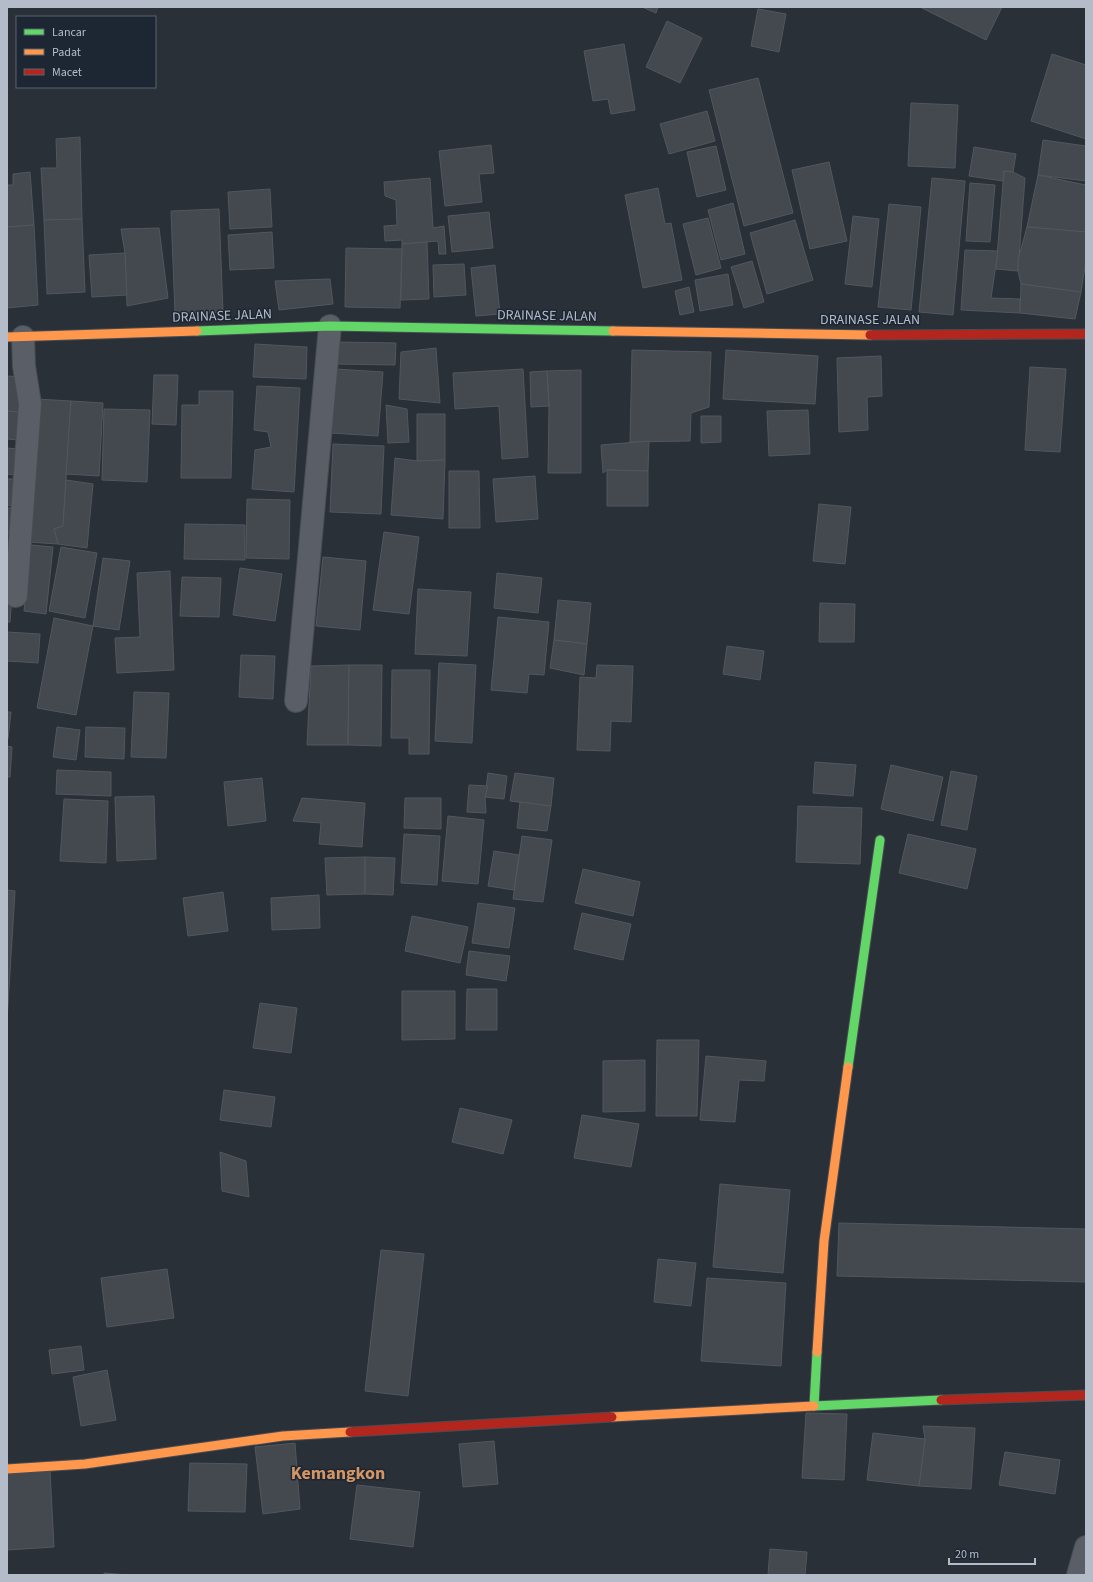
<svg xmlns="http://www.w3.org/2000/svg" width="1093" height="1582" font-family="'Source Sans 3',sans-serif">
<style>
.building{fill:#444950;stroke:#52575f}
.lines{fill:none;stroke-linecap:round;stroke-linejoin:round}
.street-casing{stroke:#484c53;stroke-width:24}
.fast-casing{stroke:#484c53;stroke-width:11}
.slow-casing{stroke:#484c53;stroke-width:11}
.jam-casing{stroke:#484c53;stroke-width:11}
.street{stroke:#5a5e66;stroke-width:22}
.fast{stroke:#63d668;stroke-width:9}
.slow{stroke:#ff974d;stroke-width:9}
.jam{stroke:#b3261e;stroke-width:9}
.labels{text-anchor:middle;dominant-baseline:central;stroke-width:3;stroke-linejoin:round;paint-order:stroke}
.street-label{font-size:14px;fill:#b4bcc9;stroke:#1d2633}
.district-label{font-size:18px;font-weight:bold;fill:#d59563;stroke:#1d2633}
</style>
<rect width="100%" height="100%" fill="#2a3038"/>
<g class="building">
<path d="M642 7H658L656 13Z"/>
<path d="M920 7H1002L986 40Z"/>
<path d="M758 9 786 14 779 52 751 46Z"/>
<path d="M667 21 702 38 680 83 646 67Z"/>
<path d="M624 44 635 110 611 114 608 99 593 101 584 51Z"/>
<path d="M1052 54 1086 65V139L1031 121Z"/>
<path d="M758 78 793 213 744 226 709 90Z"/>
<path d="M911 103 958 105 955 168 908 166Z"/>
<path d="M707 111 715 141 669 154 660 124Z"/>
<path d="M80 137 82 219 44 220 41 168H57L56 139Z"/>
<path d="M1043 140 1086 146V181L1038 175Z"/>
<path d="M491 145 494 173 479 174 482 202 445 206 439 151Z"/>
<path d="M716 146 726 190 697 197 687 152Z"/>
<path d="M974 147 1016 154 1013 172 1004 171 1003 181 969 176Z"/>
<path d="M829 162 847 241 810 249 792 170Z"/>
<path d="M1004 171 1013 172 1025 178 1018 271 996 269Z"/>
<path d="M30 172 34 225 7 227V185H13V174Z"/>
<path d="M1038 175 1086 185V232L1027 227Z"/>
<path d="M430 178 433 228 444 226 446 254H439L438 241 402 244V240L385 241 384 226 397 225 396 200 385 196 384 182Z"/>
<path d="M932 178 965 181 953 315 919 312Z"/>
<path d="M970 183 995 185 990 242 966 241Z"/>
<path d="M658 188 665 224 671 223 682 280 643 288 625 195Z"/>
<path d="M270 189 272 227 230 229 228 192Z"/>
<path d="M733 203 745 254 721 260 708 210Z"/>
<path d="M889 204 921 207 911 310 878 307Z"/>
<path d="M219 209 223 312 175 314 171 211Z"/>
<path d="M489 212 493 248 452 252 448 216Z"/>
<path d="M853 216 879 219 872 287 845 284Z"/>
<path d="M708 218 721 268 696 275 683 224Z"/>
<path d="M82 219 85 292 47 294 44 220Z"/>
<path d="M795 220 813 280 767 294 750 233Z"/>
<path d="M34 225 38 305 7 308V227Z"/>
<path d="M1027 227 1086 232V260L1081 292 1021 284 1018 271V260Z"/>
<path d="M159 228 168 298 127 306 125 253 121 229Z"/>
<path d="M272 232 274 268 230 270 228 235Z"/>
<path d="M427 242 429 299 401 300 402 244Z"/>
<path d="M346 248 402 249 400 308 345 307Z"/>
<path d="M965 250 998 251 991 298 1020 299V313L961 310Z"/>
<path d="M125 253 127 295 92 297 89 255Z"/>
<path d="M752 261 764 302 744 308 731 267Z"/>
<path d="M464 264 466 295 434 297 433 265Z"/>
<path d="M495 265 500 314 476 316 471 268Z"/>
<path d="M728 274 733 305 700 311 695 280Z"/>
<path d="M330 279 333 304 279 310 275 281Z"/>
<path d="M1021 284 1081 292 1075 319 1020 313Z"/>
<path d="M689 287 694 312 680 315 675 291Z"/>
<path d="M337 342 396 343 395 365 337 364Z"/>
<path d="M255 344 307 347 306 379 253 377Z"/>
<path d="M436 348 440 403 399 399 401 352Z"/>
<path d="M632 350 711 352 709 407 691 413 690 441 630 442Z"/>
<path d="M726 350 818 356 815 404 723 399Z"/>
<path d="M881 356 882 396 867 397 868 430 839 432 837 358Z"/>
<path d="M1030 367 1066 369 1060 452 1025 450Z"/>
<path d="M336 369 383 372 378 436 331 433Z"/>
<path d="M523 369 528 457 502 459 499 406 455 409 453 373Z"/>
<path d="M581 370V473H548L549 406 547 371Z"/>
<path d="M547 371 549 406 531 407 530 372Z"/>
<path d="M154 375H178L176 425 152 424Z"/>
<path d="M7 376 22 377 19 412 7 411Z"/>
<path d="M257 386 300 388 294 492 252 489 255 450 271 447 268 432 254 430Z"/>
<path d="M199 391H233L231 478H181L182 405H199Z"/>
<path d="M36 399 71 401 63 526 54 529 58 544 28 542Z"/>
<path d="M71 401 103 403 99 476 66 474Z"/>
<path d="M386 405 407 409 409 442 388 443Z"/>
<path d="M104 409 150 410 147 482 102 480Z"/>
<path d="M808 410 810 454 769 456 767 411Z"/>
<path d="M7 411 19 412V440L7 439Z"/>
<path d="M417 414H445V460L417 461Z"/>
<path d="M701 416H721V442L701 443Z"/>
<path d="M649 441 648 471 607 470 603 473 601 445Z"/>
<path d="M333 444 384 446 381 514 330 512Z"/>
<path d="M7 448 19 449 16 475 7 474Z"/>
<path d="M395 458 417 461 445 460 443 519 391 515Z"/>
<path d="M607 470 648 471V506H607Z"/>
<path d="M449 471H479L480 528H449Z"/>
<path d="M535 476 538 519 496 522 493 479Z"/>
<path d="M7 479H15L12 506 7 505Z"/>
<path d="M66 480 93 484 87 548 58 544 54 529 63 526Z"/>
<path d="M247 499 290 500 289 559 246 558Z"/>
<path d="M819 504 851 507 845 564 813 561Z"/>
<path d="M7 508H12L10 534H7Z"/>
<path d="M185 524 245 525V560L184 559Z"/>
<path d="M384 532 419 537 409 614 373 610Z"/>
<path d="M7 541H11L7 569Z"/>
<path d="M31 545 53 547 46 614 24 611Z"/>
<path d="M61 547 97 553 85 618 49 611Z"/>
<path d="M323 557 366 561 360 630 316 626Z"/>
<path d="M103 558 130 561 119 630 93 626Z"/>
<path d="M240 568 282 574 275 621 233 615Z"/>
<path d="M170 571 174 670 117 673 115 638 140 637 137 573Z"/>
<path d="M497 573 542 578 538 613 494 608Z"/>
<path d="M182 577 221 578 219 617 180 616Z"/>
<path d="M418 589 471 592 467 656 415 654Z"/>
<path d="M7 595H12L10 622H7Z"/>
<path d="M558 600 591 603 587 644 554 640Z"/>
<path d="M820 603 855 604 854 642H819Z"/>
<path d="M498 617 549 622 544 675 529 674 527 693 491 690Z"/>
<path d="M54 618 93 626 76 715 37 708Z"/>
<path d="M7 632 40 634 38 663 7 661Z"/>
<path d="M554 640 587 644 584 675 550 668Z"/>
<path d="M727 646 764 651 760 680 723 674Z"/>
<path d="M241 655 275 656 273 699 239 697Z"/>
<path d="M439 663 476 665 472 743 435 741Z"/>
<path d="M349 665 348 745H307L311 666Z"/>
<path d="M349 665H382L381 746 348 745Z"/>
<path d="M597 665 633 666 631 722 611 721 610 751 577 750 580 677 596 678Z"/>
<path d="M392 670H430L429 754H409V738H391Z"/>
<path d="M134 692 169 693 166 758 131 757Z"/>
<path d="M7 712H11L8 739H7Z"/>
<path d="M57 727 80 730 76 760 53 757Z"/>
<path d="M86 727 125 728 124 759 85 757Z"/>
<path d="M7 746 12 747 10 777H7Z"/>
<path d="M815 762 856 765 853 796 813 793Z"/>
<path d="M891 765 943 777 933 821 881 809Z"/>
<path d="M57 770 111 772V796L56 794Z"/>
<path d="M951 771 977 776 967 830 941 825Z"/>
<path d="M488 773 507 776 504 799 485 797Z"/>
<path d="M515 773 554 778 551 806 510 801Z"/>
<path d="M262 778 266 821 228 826 224 782Z"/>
<path d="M469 785 488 786 485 797 486 813 467 812Z"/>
<path d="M154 796 156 859 117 861 115 797Z"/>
<path d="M302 798 365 803 362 847 319 844 321 823 293 821Z"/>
<path d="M405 798H441V829L404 828Z"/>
<path d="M64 799 108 801 106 863 60 861Z"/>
<path d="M520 802 551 806 547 831 517 828Z"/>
<path d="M798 806 862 808 860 864 796 862Z"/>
<path d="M448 816 484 820 478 884 442 881Z"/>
<path d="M404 834 440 836 437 885 401 883Z"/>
<path d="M908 834 976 849 967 889 899 873Z"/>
<path d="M522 836 552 840 543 902 513 899Z"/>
<path d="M494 851 519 855 514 890 488 886Z"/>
<path d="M365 857V894L327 895 325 858Z"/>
<path d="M365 857 395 858 393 895 365 894Z"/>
<path d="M583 869 640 882 633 916 575 903Z"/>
<path d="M7 890 15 891 7 1021Z"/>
<path d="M223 892 228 931 188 936 183 898Z"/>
<path d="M319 895 320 928 272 930 271 898Z"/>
<path d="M478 903 515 908 509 948 472 943Z"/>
<path d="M582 913 631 924 623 960 574 949Z"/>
<path d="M412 916 468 927 460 963 405 951Z"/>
<path d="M469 951 510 956 506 981 466 975Z"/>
<path d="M467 989H497V1030H466Z"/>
<path d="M402 991H455V1039L402 1040Z"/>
<path d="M260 1003 297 1008 291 1053 253 1048Z"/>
<path d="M657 1040H699L697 1116H656Z"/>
<path d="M706 1056 766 1061 764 1081 739 1080 735 1122 700 1120Z"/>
<path d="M645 1060V1111L603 1112V1061Z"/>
<path d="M224 1090 275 1097 271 1127 220 1120Z"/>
<path d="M460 1108 512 1120 503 1154 452 1142Z"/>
<path d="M582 1115 639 1124 631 1167 574 1158Z"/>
<path d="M220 1152 246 1161 249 1197 222 1191Z"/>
<path d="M720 1184 790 1190 783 1273 713 1267Z"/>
<path d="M839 1223 1086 1229V1282L837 1276Z"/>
<path d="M381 1250 424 1254 408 1396 365 1391Z"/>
<path d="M658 1259 696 1263 691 1306 654 1302Z"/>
<path d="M167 1269 174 1318 107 1327 101 1278Z"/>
<path d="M707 1278 786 1283 781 1366 701 1361Z"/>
<path d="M81 1346 84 1370 52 1374 49 1350Z"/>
<path d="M107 1370 116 1420 81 1426 73 1377Z"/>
<path d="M806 1413 847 1414 844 1480 802 1478Z"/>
<path d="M923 1426 975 1428 971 1489 919 1486 925 1439Z"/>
<path d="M873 1433 925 1439 919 1486 867 1480Z"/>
<path d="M494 1441 498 1484 463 1487 459 1444Z"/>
<path d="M295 1443 300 1509 263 1514 255 1447Z"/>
<path d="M1005 1452 1060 1460 1055 1494 999 1485Z"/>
<path d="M190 1463 247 1464 245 1512 188 1511Z"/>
<path d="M50 1471 54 1547 7 1550V1474Z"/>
<path d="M357 1485 420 1492 413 1547 350 1539Z"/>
<path d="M770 1549 807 1552 805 1575H768Z"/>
<path d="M104 1573 128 1575H104Z"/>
</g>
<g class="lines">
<defs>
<g id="street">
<path d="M16 596 30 404 24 366 23 337"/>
<path d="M296 701 330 326"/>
<path d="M1078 1575 1086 1547"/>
</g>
<g id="fast">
<path d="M197 331 330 326 613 331"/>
<path d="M848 1067 880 840"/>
<path d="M817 1352 814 1406 941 1400"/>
</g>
<g id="slow">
<path d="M613 331 870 335"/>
<path d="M7 337 197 331"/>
<path d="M817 1352 824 1241 848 1067"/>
<path d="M612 1417 814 1406"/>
<path d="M7 1469 85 1464 283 1436 350 1432"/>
</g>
<g id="jam">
<path d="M870 335 1086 334"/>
<path d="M941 1400 1086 1395"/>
<path d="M350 1432 612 1417"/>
</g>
</defs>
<use href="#street" class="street-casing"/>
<use href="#fast" class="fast-casing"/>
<use href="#slow" class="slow-casing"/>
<use href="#jam" class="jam-casing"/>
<use href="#street" class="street"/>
<use href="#fast" class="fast"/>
<use href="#slow" class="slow"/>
<use href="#jam" class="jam"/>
</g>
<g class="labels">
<g class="street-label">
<text transform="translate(222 316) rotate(-2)">DRAINASE JALAN</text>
<text transform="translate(547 316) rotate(1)">DRAINASE JALAN</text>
<text x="870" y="320">DRAINASE JALAN</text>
</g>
<g class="district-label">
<text x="338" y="1473">Kemangkon</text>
</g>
</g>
<rect width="1093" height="1582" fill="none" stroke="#b4bcc9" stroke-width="16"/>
<rect x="16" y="16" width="140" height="72" fill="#1d2633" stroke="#59626f"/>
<rect x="24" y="29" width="20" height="6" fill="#63d668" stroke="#59626f"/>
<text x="52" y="36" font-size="12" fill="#b4bcc9">Lancar</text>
<rect x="24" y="49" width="20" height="6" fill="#ff974d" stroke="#59626f"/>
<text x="52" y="56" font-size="12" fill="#b4bcc9">Padat</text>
<rect x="24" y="69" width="20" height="6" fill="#b3261e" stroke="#59626f"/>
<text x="52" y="76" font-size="12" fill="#b4bcc9">Macet</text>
<path d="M949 1558v6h86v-6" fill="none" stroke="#b4bcc9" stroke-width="2"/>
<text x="955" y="1558" font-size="12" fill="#b4bcc9" stroke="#1d2633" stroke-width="3" paint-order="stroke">20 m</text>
</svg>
